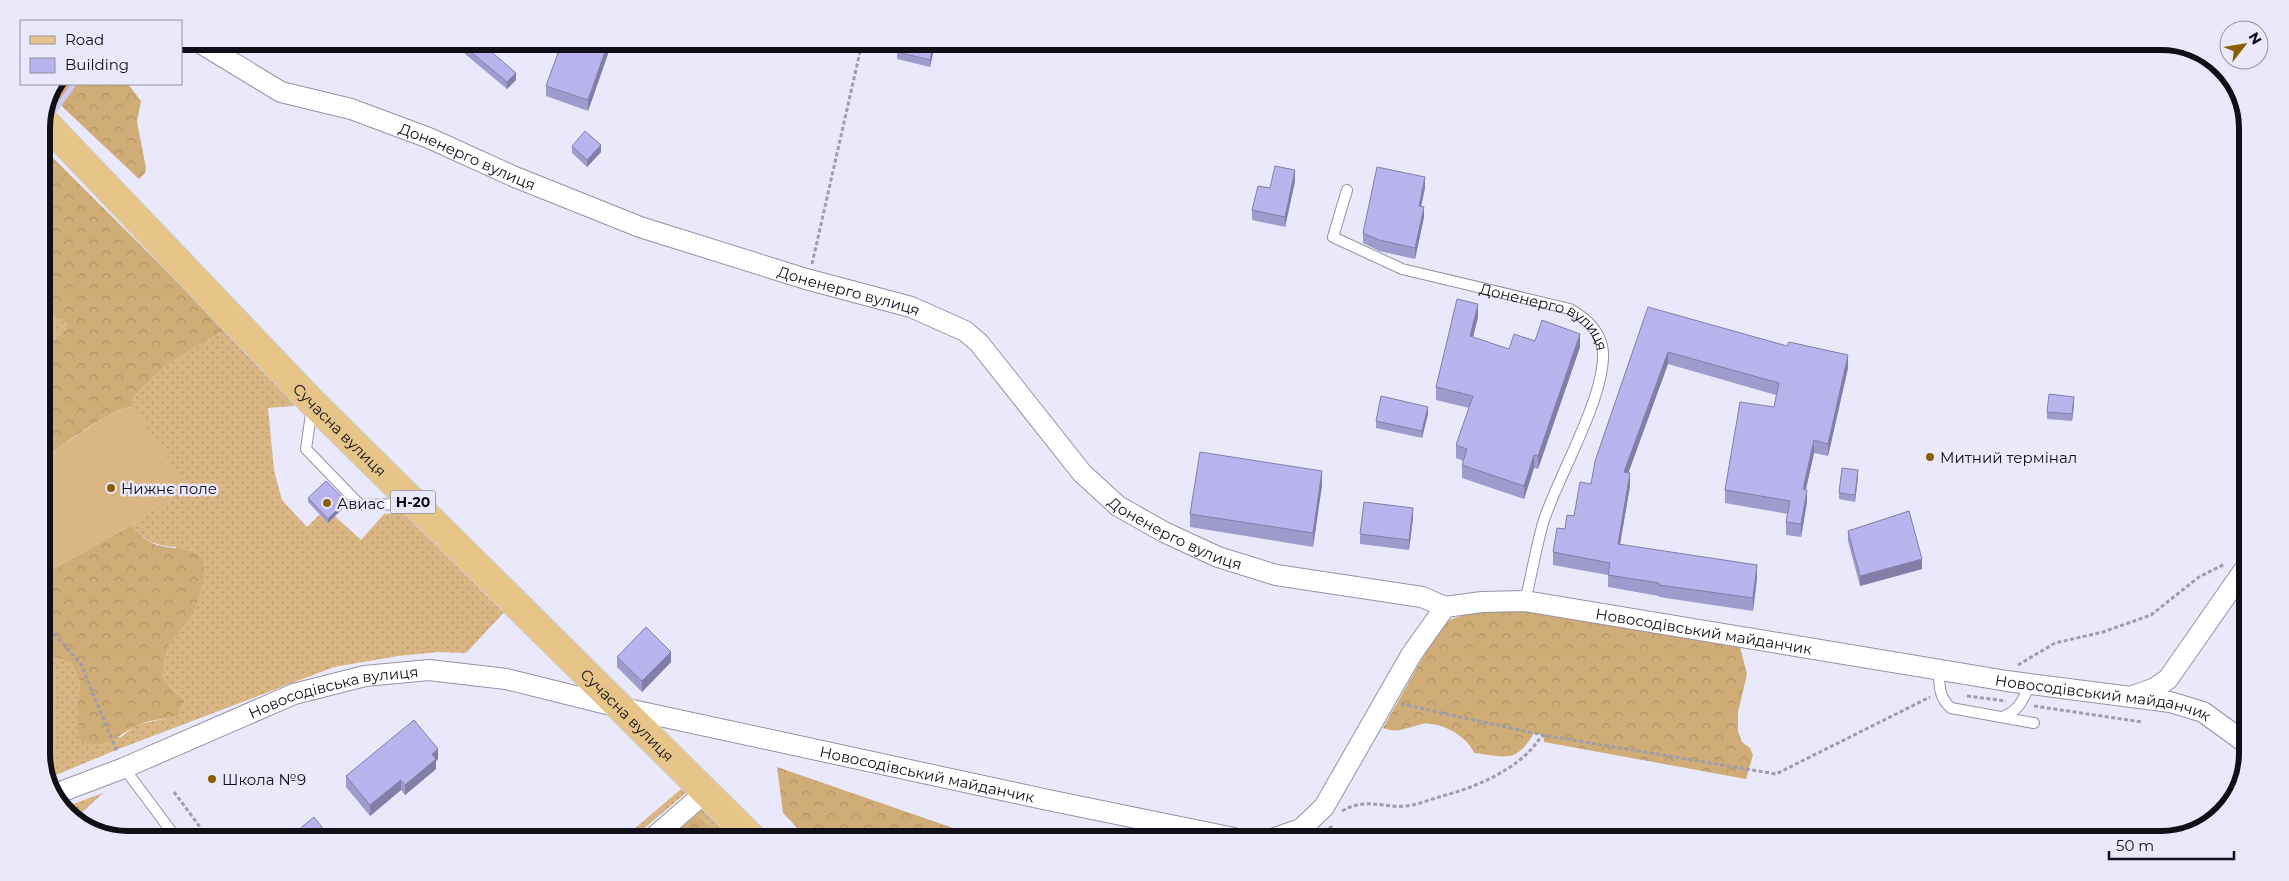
<svg xmlns="http://www.w3.org/2000/svg" width="2289" height="881" font-family="Montserrat,sans-serif">
<style>
.grass{fill:url(#grass-dots)}
.forest{fill:url(#forest-crowns)}
.pitch{fill:#d9b683}
.lines{fill:none;stroke-linecap:round;stroke-linejoin:round}
.stream{stroke:#cecaf8;stroke-width:5}
.lane-casing{stroke:#9392a7;stroke-width:12}
.street-casing{stroke:#9392a7;stroke-width:22}
.primary-casing{stroke:#cfcfd1;stroke-width:30}
.path{stroke:#9e9dac;stroke-width:3;stroke-dasharray:4 2.5;stroke-linecap:butt}
.lane{stroke:#fff;stroke-width:10}
.street{stroke:#fff;stroke-width:20}
.primary{stroke:#e7c488;stroke-width:28}
.wall{fill:#a09bcd}
.shaded-wall{fill:#827ea7}
.building{fill:#bab4ee;stroke:#827ea7}
.poi-dot{fill:#8b5f01;stroke:#eae9fb;stroke-width:2}
.labels{text-anchor:middle;dominant-baseline:central;stroke-width:5;stroke-linejoin:round;paint-order:stroke}
.shield{fill:#eae9fb;stroke:#51505b;stroke-width:1}
.shield-label{font-size:14px;font-weight:bold;fill:#100f17}
.street-label{font-size:15px;fill:#100f17;stroke:#eae9fb}
.poi-label{font-size:15px;fill:#100f17;stroke:#eae9fb;text-anchor:start}
.rim{fill:none;stroke:#100f17;stroke-width:6}
</style>
<defs>
<pattern id="grass-dots" width="8" height="8" patternUnits="userSpaceOnUse" patternTransform="scale(1.25)"><rect width="8" height="8" fill="#d9b683"/><path d="M2 2h.1M6 6h.1" fill="none" stroke="#b99b70" stroke-width="1.8" stroke-linecap="round"/></pattern>
<pattern id="forest-crowns" width="20" height="18" patternUnits="userSpaceOnUse" patternTransform="scale(1.25)"><rect width="20" height="18" fill="#d0ac77"/><path d="M2 6a3 3 0 1 1 6 0M12 15a3 3 0 1 1 6 0" fill="none" stroke="#b29366"/></pattern>
</defs>
<rect width="100%" height="100%" fill="#eae9fb"/>
<g class="grass">
<path d="M41 300 50 314 65 320 69 327 41 352Z"/>
<path d="M226 330 297 398 294 406 268 408 274 470 282 500 307 527 326 508 361 540 384 514 404 512 423 533 442 537 509 607 466 653 439 652 398 656 334 667 116 750 49 778 41 759V652L71 663 80 682 78 702 80 740 121 737 136 725 177 716 185 700 171 689 162 675 168 646 186 624 176 547C155 546 145 541 132 525L147 514 132 400C159 366 189 350 226 330Z"/>
<path d="M681 789 686 793 635 836H626Z"/>
<path d="M103 793 76 818 62 808Z"/>
<path d="M703 806 736 836H719L699 816 672 836H661Z"/>
</g>
<g class="forest">
<path d="M59 84H128L141 101 137 122 146 168 145 173 139 179 53 98Z"/>
<path d="M41 146 226 330C189 350 159 366 132 400L133 407C110 408 62 446 41 461V352L69 327C64 319 60 319 52 315 37 307 41 291 48 279L43 250 41 249Z"/>
<path d="M132 525C139 534 149 544 161 546 180 550 187 547 203 559L204 577 197 603 186 624 168 646 162 675 171 689 185 700 177 716C165 719 147 720 136 726 114 737 106 751 79 740L78 702 80 682 71 663 41 652V576Z"/>
<path d="M1484 608 1525 609 1740 647 1747 674 1738 712V731L1742 742 1750 748 1753 755 1746 779 1544 742 1543 735 1534 733C1515 765 1505 756 1474 753 1467 736 1440 721 1422 724 1408 727 1397 734 1383 728L1436 634 1449 620Z"/>
<path d="M777 767 979 837H806L783 813Z"/>
<path d="M699 816 719 836H672L694 818Z"/>
</g>
<path class="pitch" d="M133 407 184 482 179 494 132 525 41 576V461C62 447 110 408 133 407Z"/>
<g class="lines">
<path class="stream" d="M51 116 74 84"/>
<defs>
<g id="lane">
<path id="s1" d="M1347 190 1333 237 1402 269 1570 309C1587 319 1601 331 1603 352 1605 398 1559 474 1544 520 1536 546 1532 574 1525 601"/>
<path d="M312 407 306 449 360 505 408 504"/>
<path d="M1939 670C1939 685 1939 698 1951 708L2034 723"/>
<path d="M2002 717C2019 711 2023 700 2030 684"/>
<path d="M124 768 174 835"/>
</g>
<g id="street">
<path id="s2" d="M197 41 281 92 351 109 429 138 515 177 640 227 806 279 911 307 965 331 979 343 1082 473 1118 506 1164 532 1218 557 1276 575 1422 597 1445 607"/>
<path d="M2133 696 2155 688 2168 679 2244 570"/>
<path id="s3" d="M55 794 124 768 294 694 365 676 429 670 506 679 623 708 1048 800 1234 838"/>
<path d="M655 836 706 792"/>
<path id="s4" d="M1275 838 1301 829 1324 807 1411 655 1445 607 1482 602 1525 601 2007 681 2170 702 2203 712 2243 741"/>
</g>
<g id="primary">
<path id="s5" d="M43 120 313 403 751 837"/>
</g>
</defs>
<use href="#lane" class="lane-casing"/>
<use href="#street" class="street-casing"/>
<use href="#primary" class="primary-casing"/>
<g class="path">
<path d="M812 264 862 43"/>
<path d="M41 619 81 664 117 752"/>
<path d="M2018 665 2055 643 2103 632 2151 615 2199 577 2225 564"/>
<path d="M1967 696 2006 701"/>
<path d="M1401 704 1543 735 1776 774 1930 697"/>
<path d="M2034 706 2142 722"/>
<path d="M174 792 206 835"/>
<path d="M1342 811C1366 797 1381 808 1406 806 1417 805 1429 800 1439 797 1469 789 1498 778 1522 758 1530 752 1536 743 1543 735"/>
<path d="M278 835 282 832"/>
<path d="M1320 838 1332 826"/>
</g>
<use href="#lane" class="lane"/>
<use href="#street" class="street"/>
<use href="#primary" class="primary"/>
</g>
<g class="wall">
<path d="M469 42H492L489 50 516 80 507 89 465 54V47Z"/>
<path d="M934 49 930 67 897 59V52Z"/>
<path d="M608 54 588 111 546 96V86Z"/>
<path d="M572 146 601 152 587 167 572 153Z"/>
<path d="M1295 181 1285 227 1252 220V210L1270 188Z"/>
<path d="M1425 188 1421 206 1424 217 1415 259 1379 251 1363 243V233Z"/>
<path d="M1648 307 1848 368 1828 456 1814 453 1806 489 1807 502 1801 537 1786 535V522L1788 514 1725 503V490L1774 407 1776 395 1668 364 1628 473 1630 486 1620 544 1757 578 1753 611 1659 597V596L1608 587V575L1553 565V552L1565 529 1574 516 1591 484Z"/>
<path d="M1478 317 1473 337 1509 349 1535 341 1580 347 1538 469 1534 468 1524 499 1462 478V465L1463 461 1456 458V445L1469 408 1436 400V387Z"/>
<path d="M2074 404 2072 421 2047 419V412Z"/>
<path d="M1428 414 1422 438 1376 428V421Z"/>
<path d="M1858 477 1855 502 1839 499V493Z"/>
<path d="M1322 485 1313 547 1190 527V514Z"/>
<path d="M308 498 346 505 328 523 308 502Z"/>
<path d="M1413 518 1409 550 1360 544V534Z"/>
<path d="M1848 531 1922 569 1860 586 1848 541Z"/>
<path d="M617 657 671 662 642 692 617 667Z"/>
<path d="M438 759 436 761V769L405 795 401 790 370 816 346 787V776Z"/>
</g>
<g class="shaded-wall">
<path d="M489 42H492L487 55V48Z"/>
<path d="M608 43V54L588 111V100Z"/>
<path d="M934 43V49L930 67V60Z"/>
<path d="M516 73V80L507 89V82Z"/>
<path d="M601 145V152L587 167V160Z"/>
<path d="M1295 170V181L1285 227V217Z"/>
<path d="M1425 177V188L1419 216V206Z"/>
<path d="M1424 207V217L1415 259V248Z"/>
<path d="M1478 304V317L1470 349V336Z"/>
<path d="M1580 334V347L1538 469V456Z"/>
<path d="M1668 352V364L1624 485V472Z"/>
<path d="M1848 355V368L1828 456V444Z"/>
<path d="M2074 397V404L2072 421V414Z"/>
<path d="M1428 407V414L1422 438V431Z"/>
<path d="M1814 440V453L1803 502V489Z"/>
<path d="M1534 455V468L1524 499V486Z"/>
<path d="M1858 470V477L1855 502V495Z"/>
<path d="M1322 471V485L1313 547V533Z"/>
<path d="M1630 473V486L1618 556V544Z"/>
<path d="M1807 490V502L1801 537V524Z"/>
<path d="M346 501V505L328 523V519Z"/>
<path d="M1413 508V518L1409 550V540Z"/>
<path d="M1922 559V569L1860 586V576Z"/>
<path d="M1757 565V578L1753 611V598Z"/>
<path d="M671 652V662L642 692V681Z"/>
<path d="M438 749V759L436 761V769L405 795V785L432 754Z"/>
<path d="M401 780V790L370 816V805Z"/>
</g>
<g class="building">
<path d="M469 42H489L487 48 516 73 507 82 465 47Z"/>
<path d="M562 42H605L608 43 588 100 546 86Z"/>
<path d="M899 43H934L930 60 897 52Z"/>
<path d="M585 131 601 145 587 160 572 146Z"/>
<path d="M1275 166 1295 170 1285 217 1252 210 1258 186 1270 188Z"/>
<path d="M1377 167 1425 177 1419 206 1424 207 1415 248 1379 240 1363 233Z"/>
<path d="M1457 299 1478 304 1470 336 1509 349 1514 334 1535 341 1542 320 1580 334 1538 456 1534 455 1524 486 1462 465 1467 449 1456 445 1473 396 1436 387Z"/>
<path d="M1648 307 1787 346 1789 342 1848 355 1828 444 1814 440 1803 489 1807 490 1801 524 1786 522 1790 501 1725 490 1740 402 1774 407 1779 383 1668 352 1624 472 1630 473 1618 544 1757 565 1753 598 1659 585V583L1608 575 1610 563 1553 552 1557 528 1565 529 1567 515 1574 516 1580 482 1591 484 1595 461Z"/>
<path d="M2049 394 2074 397 2072 414 2047 412Z"/>
<path d="M1381 396 1428 407 1422 431 1376 421Z"/>
<path d="M1200 452 1322 471 1313 533 1190 514Z"/>
<path d="M1842 468 1858 470 1855 495 1839 493Z"/>
<path d="M326 481 346 501 328 519 308 498Z"/>
<path d="M1364 502 1413 508 1409 540 1360 534Z"/>
<path d="M1909 511 1922 559 1860 576 1848 531Z"/>
<path d="M646 627 671 652 642 681 617 657Z"/>
<path d="M414 720 438 749 432 754 436 759 405 785 401 780 370 805 346 776Z"/>
<path d="M314 817 329 836 292 835Z"/>
<path d="M423 829 429 836H414Z"/>
</g>
<g class="poi-dot">
<circle cx="1930" cy="457" r="5"/>
<circle cx="111" cy="488" r="5"/>
<circle cx="327" cy="503" r="5"/>
<circle cx="212" cy="779" r="5"/>
</g>
<g class="labels">
<rect class="shield" x="390.5" y="490.5" width="45" height="23" rx="4"/>
<g class="shield-label">
<text x="413" y="502">Н-20</text>
</g>
<g class="street-label">
<text stroke="none"><textPath href="#s2" startOffset="296">Доненерго вулиця</textPath></text>
<text stroke="none"><textPath href="#s2" startOffset="701">Доненерго вулиця</textPath></text>
<text stroke="none"><textPath href="#s1" startOffset="279">Доненерго вулиця</textPath></text>
<text stroke="none"><textPath href="#s5" startOffset="429">Сучасна вулиця</textPath></text>
<text stroke="none"><textPath href="#s2" startOffset="1121">Доненерго вулиця</textPath></text>
<text stroke="none"><textPath href="#s4" startOffset="555">Новосодівський майданчик</textPath></text>
<text stroke="none"><textPath href="#s3" startOffset="298">Новосодівська вулиця</textPath></text>
<text stroke="none"><textPath href="#s4" startOffset="960">Новосодівський майданчик</textPath></text>
<text stroke="none"><textPath href="#s5" startOffset="834">Сучасна вулиця</textPath></text>
<text stroke="none"><textPath href="#s3" startOffset="906">Новосодівський майданчик</textPath></text>
</g>
<g class="poi-label">
<text x="1940" y="457">Митний термінал</text>
<text x="121" y="488">Нижнє поле</text>
<text x="337" y="503">Авиас</text>
<text x="222" y="779">Школа №9</text>
</g>
</g>
<path d="M0 0H2289V881H0ZM128 50H2161A78 78 0 0 1 2239 128V753A78 78 0 0 1 2161 831H128A78 78 0 0 1 50 753V128A78 78 0 0 1 128 50Z" fill="#eae9fb" fill-rule="evenodd"/>
<path class="rim" d="M128 50H2161A78 78 0 0 1 2239 128V753A78 78 0 0 1 2161 831H128A78 78 0 0 1 50 753V128A78 78 0 0 1 128 50Z"/>
<rect x="20" y="20" width="162" height="65" fill="#eae9fb" stroke="#9392a0"/>
<rect x="30" y="36" width="25" height="8" fill="#e7c488" stroke="#9392a0"/>
<text x="65" y="45" font-size="15" fill="#100f17">Road</text>
<rect x="30" y="58" width="25" height="15" fill="#bab4ee" stroke="#9392a0"/>
<text x="65" y="70" font-size="15" fill="#100f17">Building</text>
<g transform="translate(2244 45) rotate(59)"><circle r="24" fill="#eae9fb" stroke="#9392a0"/>
<path d="M0-4L9 19L0 12L-9 19Z" fill="#8b5f01"/>
<text y="-8" font-size="14" font-weight="bold" text-anchor="middle" fill="#100f17">N</text>
</g>
<path d="M2109 851v8h125v-8" fill="none" stroke="#100f17" stroke-width="2.5"/>
<text x="2116" y="851" font-size="15" fill="#100f17" stroke="#eae9fb" stroke-width="4" paint-order="stroke">50 m</text>
</svg>
